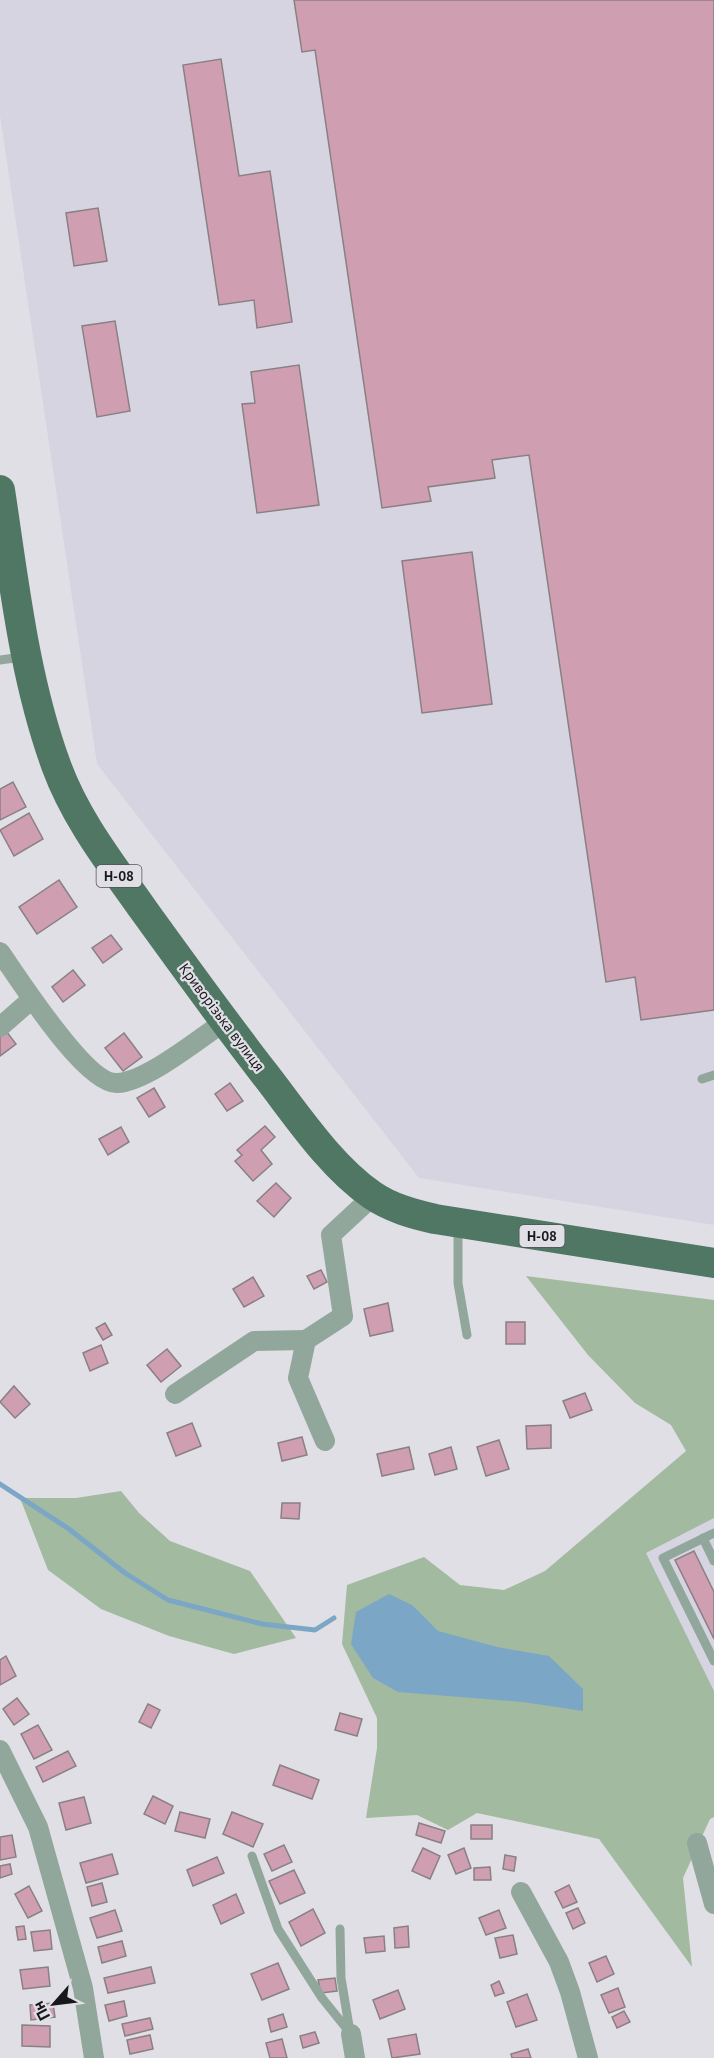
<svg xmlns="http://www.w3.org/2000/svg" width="714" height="2058" font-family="'PT Sans',sans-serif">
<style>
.built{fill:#d7d4e2}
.green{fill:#a1baa0}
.water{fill:#7ca6c5}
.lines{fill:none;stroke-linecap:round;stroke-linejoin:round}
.stream{stroke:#7ca6c5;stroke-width:5}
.building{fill:#d09eb1;stroke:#888083;stroke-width:1.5}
.lane{stroke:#92a79c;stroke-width:9}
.street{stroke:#92a79c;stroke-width:20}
.primary{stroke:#4f7764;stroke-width:30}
.labels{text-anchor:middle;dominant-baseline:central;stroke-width:4.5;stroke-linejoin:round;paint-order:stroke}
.shield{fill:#e1dfe6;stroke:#545357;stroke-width:1.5}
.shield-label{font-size:14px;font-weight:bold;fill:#18171a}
.street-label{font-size:15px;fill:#18171a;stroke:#e1dfe6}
</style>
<rect width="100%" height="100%" fill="#e1dfe6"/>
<g class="built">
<path d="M0 0H714V1225L419 1178 97 764 0 116Z"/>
<path d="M714 1518V1691L645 1553Z"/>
</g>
<g class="green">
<path d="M526 1276 714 1300V1518L646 1553 714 1691V1817L710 1819 683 1878 692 1967 599 1839 477 1813 448 1830 417 1815 366 1818 377 1748V1718L342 1644 347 1585 424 1557 460 1585 504 1590 545 1571 686 1451 671 1425 635 1403 588 1355Z"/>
<path d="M121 1491 139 1513 170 1541 250 1571 296 1638 234 1654 169 1636 101 1609 48 1570 20 1498H76Z"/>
</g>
<path class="water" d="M389 1594 412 1605 438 1631 497 1647 549 1656 583 1689V1711L523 1702 398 1692 373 1678 351 1644 356 1612Z"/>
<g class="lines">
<path class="stream" d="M0 1484 69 1529 125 1573 168 1600 262 1624 315 1630 334 1618"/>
</g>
<g class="building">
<path d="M294 0H714V1010L641 1020 635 977 606 982 529 455 492 460 495 478 428 487 431 501 382 508 315 50 302 52Z"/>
<path d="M221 59 239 176 270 171 292 322 257 328 254 300 219 305 183 65Z"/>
<path d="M98 208 107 261 74 266 66 213Z"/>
<path d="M115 321 130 411 97 417 82 326Z"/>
<path d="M299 365 319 505 257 513 242 404 255 403 251 372Z"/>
<path d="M472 552 492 704 422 713 402 561Z"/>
<path d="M13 782 26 807 0 820V789Z"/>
<path d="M29 813 43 839 14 856 0 830Z"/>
<path d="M59 880 77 907 37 934 19 907Z"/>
<path d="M111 935 122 949 103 963 92 948Z"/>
<path d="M73 970 85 985 63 1002 52 987Z"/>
<path d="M6 1031 16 1044 0 1056V1036Z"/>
<path d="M124 1033 142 1057 123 1071 105 1048Z"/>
<path d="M230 1083 243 1101 227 1111 215 1094Z"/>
<path d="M154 1088 165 1107 149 1117 137 1098Z"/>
<path d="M265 1126 275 1137 261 1150 272 1164 253 1181 235 1161 242 1155 237 1150Z"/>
<path d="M121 1127 129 1142 108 1155 99 1139Z"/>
<path d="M276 1183 291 1198 274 1217 257 1201Z"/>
<path d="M321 1270 327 1282 314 1289 307 1276Z"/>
<path d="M253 1277 264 1296 244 1307 233 1289Z"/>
<path d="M388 1303 393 1331 370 1336 364 1309Z"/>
<rect x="506" y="1322" width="19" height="22"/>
<path d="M105 1323 112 1335 103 1340 96 1328Z"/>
<path d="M101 1345 108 1363 90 1371 83 1353Z"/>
<path d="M167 1349 181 1366 161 1382 147 1365Z"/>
<path d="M14 1386 30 1404 15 1418 0 1402Z"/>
<path d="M585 1393 592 1410 570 1418 563 1401Z"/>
<path d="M192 1423 201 1446 176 1456 167 1433Z"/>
<path d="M551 1425V1448L527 1449 526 1426Z"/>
<path d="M302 1437 307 1455 282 1461 278 1443Z"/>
<path d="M499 1440 509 1469 486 1476 477 1447Z"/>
<path d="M409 1447 414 1469 382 1476 377 1454Z"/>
<path d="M451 1447 457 1469 435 1475 429 1454Z"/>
<path d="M282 1503H300L299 1519 281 1518Z"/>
<path d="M694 1551 714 1592V1639L675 1560Z"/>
<path d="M6 1656 16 1676 0 1685V1660Z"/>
<path d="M17 1698 29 1714 14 1725 3 1709Z"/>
<path d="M148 1704 160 1710 151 1728 139 1722Z"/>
<path d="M340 1713 362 1719 357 1736 335 1730Z"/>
<path d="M38 1725 52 1750 34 1759 21 1734Z"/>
<path d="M68 1751 76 1766 43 1782 36 1767Z"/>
<path d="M280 1765 319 1780 312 1799 273 1785Z"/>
<path d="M153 1796 173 1806 165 1824 144 1814Z"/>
<path d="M84 1797 91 1823 66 1830 59 1803Z"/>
<path d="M180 1812 210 1819 205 1838 175 1831Z"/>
<path d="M232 1812 263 1824 253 1847 223 1834Z"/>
<path d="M419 1823 445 1831 441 1843 416 1835Z"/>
<rect x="471" y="1825" width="21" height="14"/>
<path d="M12 1835 16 1857 0 1860V1837Z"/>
<path d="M284 1845 292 1862 272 1871 264 1854Z"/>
<path d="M423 1848 440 1856 430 1879 412 1871Z"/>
<path d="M464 1848 471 1868 456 1874 448 1855Z"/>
<path d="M112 1854 118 1874 86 1883 80 1863Z"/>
<path d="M505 1855 516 1857 514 1871 503 1869Z"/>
<path d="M217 1857 224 1873 193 1886 187 1870Z"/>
<path d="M10 1864 12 1874 0 1878V1866Z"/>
<path d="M490 1867 491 1880H474V1868Z"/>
<path d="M294 1870 305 1893 280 1904 269 1881Z"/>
<path d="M102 1883 107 1902 92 1906 87 1887Z"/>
<path d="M569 1885 577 1902 563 1908 555 1892Z"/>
<path d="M29 1886 42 1911 28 1918 15 1894Z"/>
<path d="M236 1894 244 1913 221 1924 213 1905Z"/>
<path d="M578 1908 585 1923 573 1929 566 1913Z"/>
<path d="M313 1909 325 1933 301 1946 289 1922Z"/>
<path d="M115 1910 122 1931 97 1938 90 1918Z"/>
<path d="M499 1910 506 1928 486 1935 479 1918Z"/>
<path d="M24 1926 26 1939 18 1940 16 1927Z"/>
<path d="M408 1926 409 1947 395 1948 394 1928Z"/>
<path d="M50 1930 52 1949 34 1951 31 1932Z"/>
<path d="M513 1935 517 1954 500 1958 495 1938Z"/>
<path d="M384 1936 385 1951 366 1953 364 1938Z"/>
<path d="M122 1941 126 1956 102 1963 98 1947Z"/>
<path d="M606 1956 614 1974 597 1982 589 1963Z"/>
<path d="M278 1963 289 1989 262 2000 251 1974Z"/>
<path d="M48 1967 50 1986 23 1989 20 1970Z"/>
<path d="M151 1967 155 1983 108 1993 104 1978Z"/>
<path d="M335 1978 337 1991 321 1993 318 1980Z"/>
<path d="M499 1981 504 1993 495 1996 491 1985Z"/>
<path d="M618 1988 625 2007 609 2013 601 1995Z"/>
<path d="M398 1990 405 2009 380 2019 373 2000Z"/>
<path d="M527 1994 537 2020 516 2027 507 2002Z"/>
<path d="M124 2001 127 2016 109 2021 105 2005Z"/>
<path d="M53 2003 55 2017 31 2020 30 2005Z"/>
<path d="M624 2011 630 2022 617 2028 612 2017Z"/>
<path d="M283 2014 287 2027 271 2032 268 2019Z"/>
<path d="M150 2018 153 2029 125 2036 122 2024Z"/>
<path d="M22 2025 50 2026V2047L22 2046Z"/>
<path d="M315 2032 319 2043 303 2048 300 2036Z"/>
<path d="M416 2034 420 2054 392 2058 388 2039Z"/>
<path d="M150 2035 153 2049 130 2054 127 2040Z"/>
<path d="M282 2039 287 2058H270L266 2043Z"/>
<path d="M528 2049 531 2058H512L511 2054Z"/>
</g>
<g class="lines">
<g class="lane">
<path d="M0 660 22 657"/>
<path d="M702 1079 714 1075"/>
<path d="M458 1227V1283L467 1335"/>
<path d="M714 1533 663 1558 714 1661"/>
<path d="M703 1538 714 1561"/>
<path d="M252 1856 278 1929 322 1998 351 2034"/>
<path d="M340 1929 341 1978 350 2032"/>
</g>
<g class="street">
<path d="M0 952C19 979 86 1085 117 1083 146 1082 199 1039 224 1022"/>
<path d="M0 1027 32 999"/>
<path d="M175 1394 254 1341 306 1340"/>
<path d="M325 1441 298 1378 306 1340 343 1316 331 1235 373 1196"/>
<path d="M0 1750 38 1827 83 1988 94 2058"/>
<path d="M697 1843 714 1904"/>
<path d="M521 1892 559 1962 570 1992 588 2058"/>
<path d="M351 2034 355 2058"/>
</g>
<path class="primary" d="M0 490C14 582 24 677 56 765 76 820 112 865 145 912 184 966 223 1020 264 1073 296 1114 329 1165 372 1195 391 1208 413 1214 435 1219L714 1263"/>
</g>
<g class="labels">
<g class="shield">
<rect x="96.5" y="865" width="45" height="22" rx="4.5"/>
<rect x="519.5" y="1225" width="45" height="22" rx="4.5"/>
</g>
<g class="shield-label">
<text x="119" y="876">Н-08</text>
<text x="542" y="1236">Н-08</text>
</g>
<g class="street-label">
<text transform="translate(222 1017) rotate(53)">Криворізька вулиця</text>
</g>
</g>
<g transform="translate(54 2004) rotate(242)" stroke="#e1dfe6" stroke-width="4.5" paint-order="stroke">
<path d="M0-4.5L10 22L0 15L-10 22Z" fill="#18171a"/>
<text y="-9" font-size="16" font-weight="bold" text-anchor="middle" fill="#18171a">Пн</text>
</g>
</svg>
